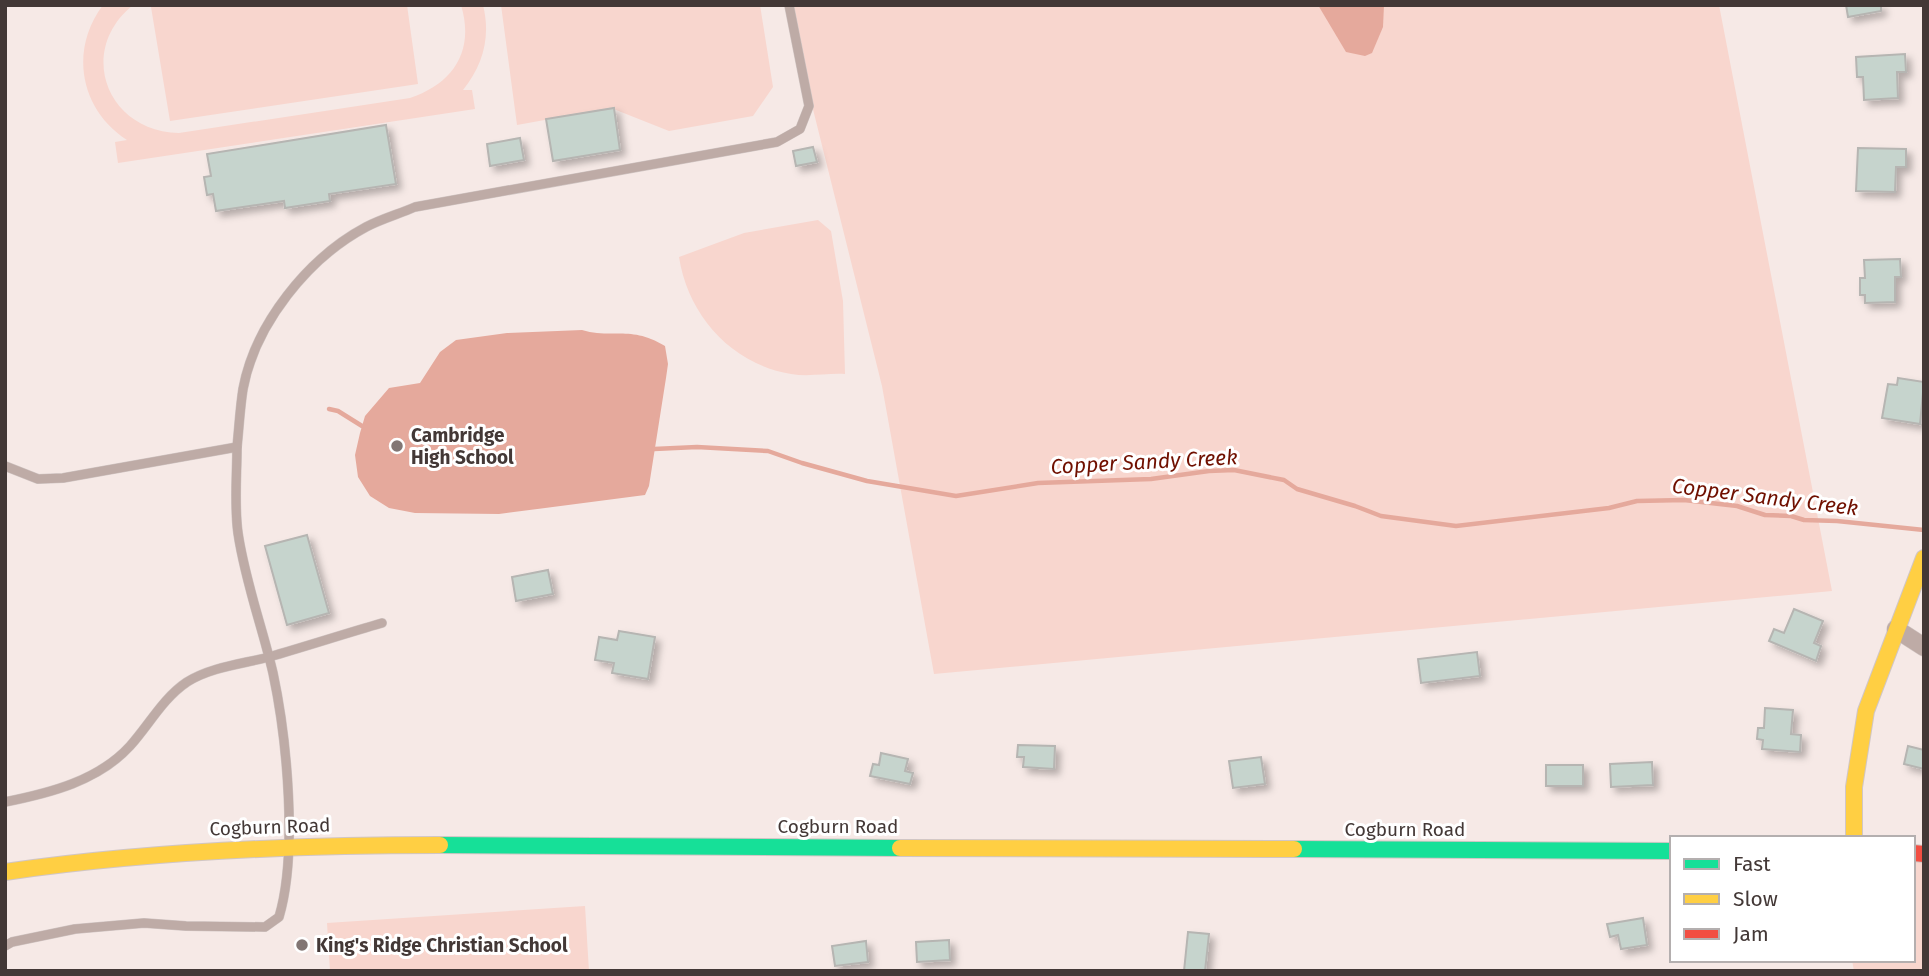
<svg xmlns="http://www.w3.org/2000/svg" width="1929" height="976" font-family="'Fira Sans',sans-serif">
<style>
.green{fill:#f8d6ce}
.water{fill:#e5a99c}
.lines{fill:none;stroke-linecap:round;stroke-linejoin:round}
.stream{stroke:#e5a99c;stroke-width:4.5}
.building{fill:#c6d4cd;stroke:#b6b5b2;stroke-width:2;filter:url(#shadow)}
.lane-casing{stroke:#d1c6c4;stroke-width:10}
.street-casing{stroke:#d1c6c4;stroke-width:19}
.fast-casing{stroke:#d1c6c4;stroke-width:18}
.slow-casing{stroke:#d1c6c4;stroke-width:18}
.jam-casing{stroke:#d1c6c4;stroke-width:18}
.lane{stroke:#beaba6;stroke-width:9}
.street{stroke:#beaba6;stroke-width:18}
.fast{stroke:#16e098;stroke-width:16}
.slow{stroke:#ffcf43;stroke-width:16}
.jam{stroke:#f24e42;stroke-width:16}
.poi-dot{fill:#827674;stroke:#fff;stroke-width:2.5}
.labels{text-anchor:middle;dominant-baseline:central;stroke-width:6;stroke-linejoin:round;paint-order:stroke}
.poi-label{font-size:19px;font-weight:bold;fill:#433836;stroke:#fff;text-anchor:start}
.street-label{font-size:19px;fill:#433836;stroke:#fff}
.water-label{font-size:21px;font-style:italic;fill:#701000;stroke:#fff}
</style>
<defs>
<filter id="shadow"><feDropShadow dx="5" dy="5" stdDeviation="3.5" flood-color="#0004"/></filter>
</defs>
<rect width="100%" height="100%" fill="#f6e9e6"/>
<g class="green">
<path d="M103 5H133C76 51 107 132 179 133L410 98C453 84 475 51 461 5H483C491 37 483 65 463 90H472L475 109 118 163 115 142 127 140C80 110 69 50 103 5Z"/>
<path d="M165 5H407L418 84 170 121 151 7Z"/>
<path d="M501 5H760L773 87 753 116 669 131 611 108 517 125Z"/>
<path d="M787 5H1719L1832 591 934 674 882 386Z"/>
<path d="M818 220 831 231 843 301 845 374C827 373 809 377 791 374 731 364 688 315 679 257L744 233Z"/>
<path d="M1913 855 1924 856V971H1854L1852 960H1913Z"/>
<path d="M585 906 589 971H330L327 923Z"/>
</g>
<g class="water">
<path d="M1318 5H1384L1383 27 1372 53 1365 56 1346 52Z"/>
<path d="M582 330C612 339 631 325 665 346L668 364 666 378 649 486 645 495 499 514 415 513 389 508 370 496 358 477 355 455 360 433 365 416 389 388 420 383 440 352 456 340 507 333Z"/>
</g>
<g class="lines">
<g class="stream">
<path d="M329 409 338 411 362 426"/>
<path d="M654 449 697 447 768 451 802 463 867 481 956 496 1038 483 1151 479 1209 471 1234 470 1284 480 1297 489 1355 506 1381 516 1456 526 1609 508 1637 501 1684 500 1737 506 1765 515 1791 516 1804 520 1837 521 1924 530"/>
</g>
</g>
<g class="building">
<path d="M1846 5H1881V11L1848 17Z"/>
<path d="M1905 54 1906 72H1897L1898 98 1864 100 1863 77H1857L1856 57Z"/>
<path d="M614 108 620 150 553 161 546 119Z"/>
<path d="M386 125 396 184 329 194 330 201 285 208 284 201 216 211 213 194 207 195 204 177 211 176 207 154Z"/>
<path d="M520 138 524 160 490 166 487 144Z"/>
<path d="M813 147 817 162 796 166 793 151Z"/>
<path d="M1858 148 1906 149V167H1896L1895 192 1856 191Z"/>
<path d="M1900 259 1901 277H1895V302L1865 303V295H1860V278H1865L1864 260Z"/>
<path d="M1898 378 1924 382 1920 424 1882 418 1888 384 1897 385Z"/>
<path d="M307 535 329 613 287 625 265 546Z"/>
<path d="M548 570 553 594 516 601 512 577Z"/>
<path d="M1794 609 1823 621 1814 643 1821 646 1816 661 1769 641 1774 629 1784 633Z"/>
<path d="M619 631 655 637 648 679 612 673 614 663 595 660 599 637 617 640Z"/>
<path d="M1477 652 1480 676 1421 683 1418 659Z"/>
<path d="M1765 708 1793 710 1791 734 1801 735 1800 752 1762 749 1763 740 1757 739 1758 728H1764Z"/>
<path d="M1018 745 1055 746 1054 769 1023 767 1024 757H1017Z"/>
<path d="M1908 746 1924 750V769L1904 764Z"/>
<path d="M881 753 908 759 905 771 913 773 910 784 870 776 873 764 879 765Z"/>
<path d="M1261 757 1265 784 1233 788 1229 761Z"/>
<path d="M1652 762 1653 785 1611 787 1610 764Z"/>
<rect x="1546" y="765" width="37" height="21"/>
<path d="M1643 918 1647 945 1621 949 1618 935 1610 937 1607 924Z"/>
<path d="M1188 932 1209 934 1205 971H1184Z"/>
<path d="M949 940 950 960 917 962 916 942Z"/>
<path d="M866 941 868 962 835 966 832 946Z"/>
</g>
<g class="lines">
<defs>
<g id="lane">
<path d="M237 447C239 428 240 408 243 389 255 324 308 258 366 227 381 219 399 214 415 207L777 142 800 129 809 106 789 5"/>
<path d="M5 466 38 479 63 478 237 447C237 475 234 505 238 533 245 581 262 626 273 673 287 739 298 853 279 917L265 927 186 926 144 923 75 929 12 942 5 946"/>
<path d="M5 802C50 793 98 781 130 746 149 725 163 698 187 682 211 667 242 664 269 657 307 646 344 634 382 623"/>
</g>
<path id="street" d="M1896 629 1924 647"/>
<g id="fast">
<path d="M440 845 900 848"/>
<path d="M1294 849 1672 851"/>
</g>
<g id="slow">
<path d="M1854 838V787L1866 711 1924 558"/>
<path d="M900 848 1294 849"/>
<path d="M5 872C149 851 294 845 440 845"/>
</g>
<path id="jam" d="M1913 853 1924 854"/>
</defs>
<use href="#lane" class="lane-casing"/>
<use href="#street" class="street-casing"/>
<use href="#fast" class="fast-casing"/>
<use href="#slow" class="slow-casing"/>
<use href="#jam" class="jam-casing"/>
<use href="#lane" class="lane"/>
<use href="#street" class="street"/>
<use href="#fast" class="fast"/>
<use href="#slow" class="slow"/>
<use href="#jam" class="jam"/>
</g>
<g class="poi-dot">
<circle cx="397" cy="446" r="7"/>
<circle cx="302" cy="945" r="7"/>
</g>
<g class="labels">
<g class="poi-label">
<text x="411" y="435">Cambridge<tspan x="411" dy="22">High School</tspan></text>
<text x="316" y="945">King's Ridge Christian School</text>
</g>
<g class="street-label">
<text x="838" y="826">Cogburn Road</text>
<text transform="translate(270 827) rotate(-2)">Cogburn Road</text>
<text x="1405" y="829">Cogburn Road</text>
</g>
<g class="water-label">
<text transform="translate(1144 462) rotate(-3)">Copper Sandy Creek</text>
<text transform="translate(1765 497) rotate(7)">Copper Sandy Creek</text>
</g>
</g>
<rect width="1929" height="976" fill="none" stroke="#433836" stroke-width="14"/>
<rect x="1670" y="836" width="245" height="126" fill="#ffffff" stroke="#b4afaf" stroke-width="2"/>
<rect x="1684" y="859" width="35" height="10" fill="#16e098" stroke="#b4afaf" stroke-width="2"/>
<text x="1733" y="871" font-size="21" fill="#433836">Fast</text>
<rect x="1684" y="894" width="35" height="10" fill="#ffcf43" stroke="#b4afaf" stroke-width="2"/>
<text x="1733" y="906" font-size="21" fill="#433836">Slow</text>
<rect x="1684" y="929" width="35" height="10" fill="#f24e42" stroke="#b4afaf" stroke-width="2"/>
<text x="1733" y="941" font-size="21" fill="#433836">Jam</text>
</svg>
